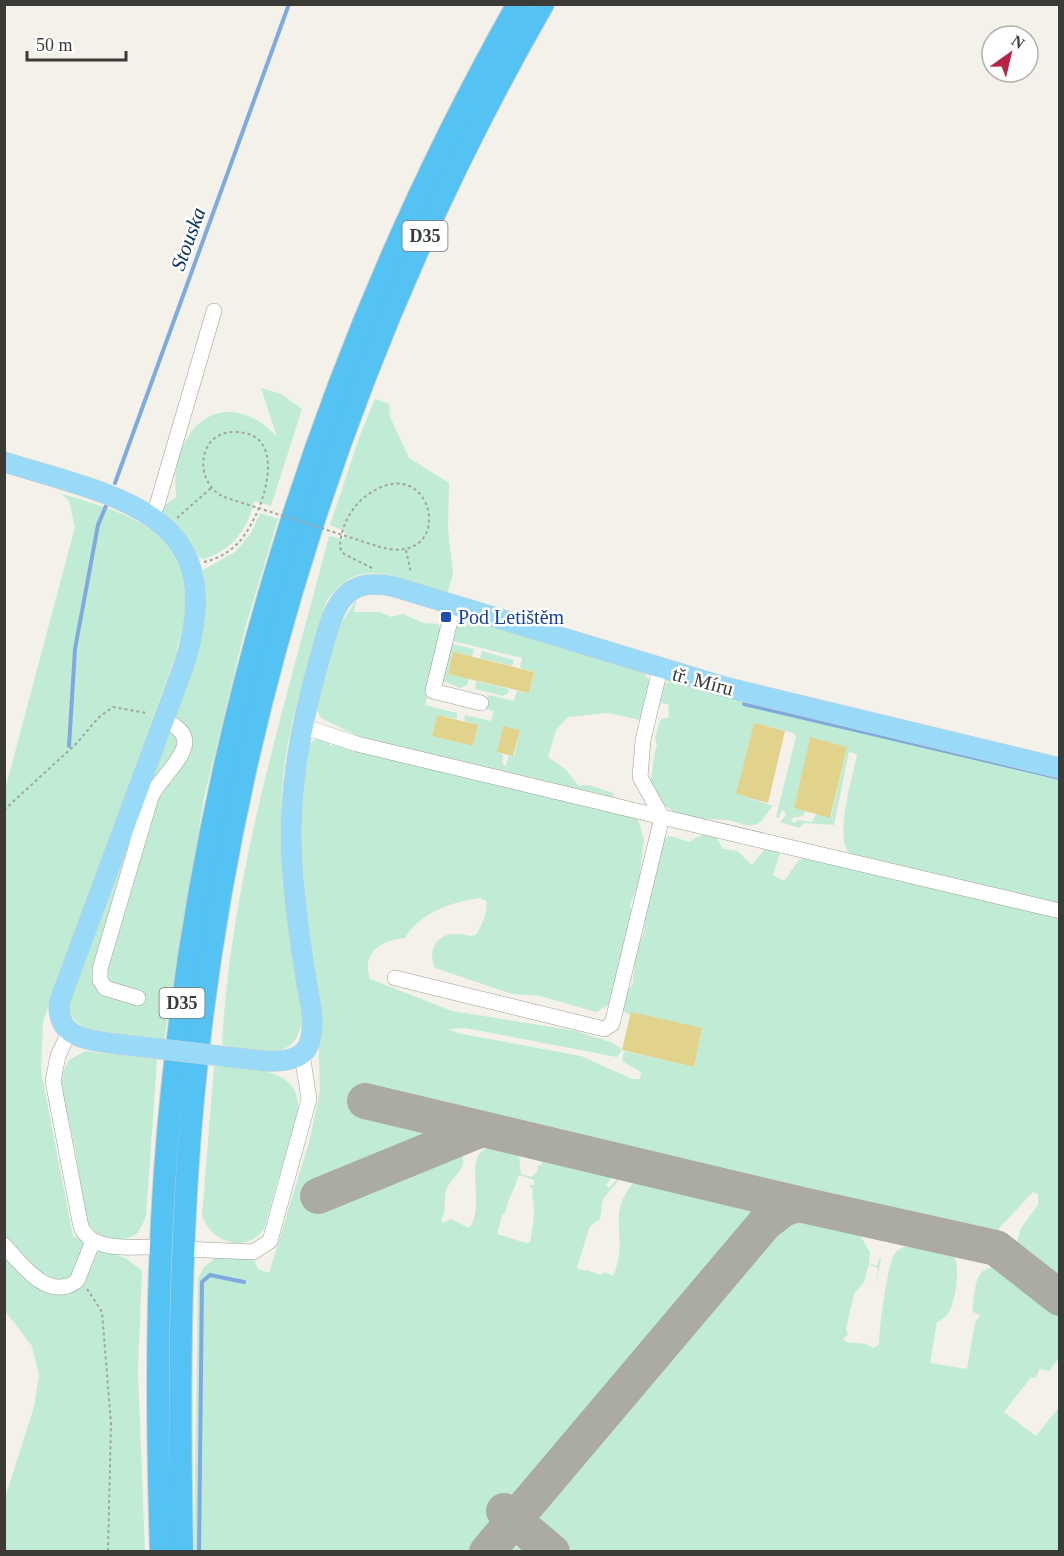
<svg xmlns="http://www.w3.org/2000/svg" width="1064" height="1556" font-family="Georgia,serif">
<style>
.green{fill:#c0ecd5;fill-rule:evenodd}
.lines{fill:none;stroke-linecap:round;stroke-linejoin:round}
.stream{stroke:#7eaadf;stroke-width:4}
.taxiway{stroke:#abaaa3;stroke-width:36}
.building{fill:#e1d38c}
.minor-casing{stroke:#9e9c94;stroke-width:16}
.major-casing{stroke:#d0d0cf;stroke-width:21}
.highway-casing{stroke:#d0d0cf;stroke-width:24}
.path{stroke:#a4a39c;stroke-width:2;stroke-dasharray:3 3;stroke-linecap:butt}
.minor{stroke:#fff;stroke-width:15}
.major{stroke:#98daf8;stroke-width:20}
.highway{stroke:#54c2f3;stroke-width:22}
.major-bridge-casing{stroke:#d0d0cf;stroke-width:21;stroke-linecap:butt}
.path-bridge{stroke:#a4a39c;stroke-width:2;stroke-dasharray:3 3;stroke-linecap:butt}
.major-bridge{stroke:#98daf8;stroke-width:20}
.transit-dot{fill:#1a4fb4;stroke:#fff;stroke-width:2}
.labels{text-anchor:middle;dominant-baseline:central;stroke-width:5;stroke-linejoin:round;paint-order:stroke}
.shield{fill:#fff;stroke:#757572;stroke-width:1.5}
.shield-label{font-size:18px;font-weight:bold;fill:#3a3a36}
.transit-label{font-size:20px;fill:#164399;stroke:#fff;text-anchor:start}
.street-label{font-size:20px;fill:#3a3a36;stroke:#fff}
.water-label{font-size:21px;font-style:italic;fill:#053565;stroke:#fff}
</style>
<rect width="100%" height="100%" fill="#f3f1e9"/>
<g class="green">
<path d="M261 388 281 394 302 409 271 506 254 501C248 530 232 550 204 559L198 557 182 533 162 511V507L176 497C176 486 174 474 177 464 190 407 239 395 277 437Z"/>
<path d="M375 399 389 404 390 417 409 458 449 483 448 528 453 574 447 594C401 579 358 552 326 602 309 663 286 726 282 790 278 863 292 936 303 1009 301 1065 264 1052 222 1045 231 872 286 703 329 536L344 539 345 531 330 525 360 435Z"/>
<path d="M62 494C125 513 186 527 186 607 186 623 178 642 175 657L43 1021 41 1071 73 1236 127 1259 142 1271 138 1371 145 1551H5V1498L34 1407 39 1375 32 1346 5 1311V790L75 527 69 501Z"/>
<path d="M260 513 278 519 246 625 204 798 164 1040C134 1037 76 1043 68 1006L205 622 206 594 203 570 235 552 251 533Z"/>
<path d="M357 599 354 612H380L391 617 403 614 423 623 438 624 443 631 425 705 457 713V719L437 715 432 736 473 746 478 725 464 721 465 715 491 721 494 711 485 708 488 695 514 701 517 691 529 693 534 672 520 668 522 658 449 640 455 618 461 615 637 670 644 673 650 682 640 720 608 713 568 717 556 730 548 757 565 769 579 786 589 785 613 793 614 799 638 820 644 839 639 882 630 905 632 917 616 984 612 986V1003L596 1012 540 996 512 994 435 968C427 951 437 933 456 934 464 934 469 937 476 935 482 925 488 912 486 901L480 898C452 902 421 912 405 938 381 940 361 953 370 979L452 1011 576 1031 613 1043 622 1050 617 1057 465 1028 449 1029 457 1033 581 1056 632 1079H640L641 1072 622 1061 624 1051 694 1067 702 1028 630 1015 622 1011 627 991 633 984 636 948 643 936 648 902 664 838 671 836 689 842 699 836 714 833 723 849 737 851 752 865 767 846 783 844 773 875 784 881 799 860 806 857 1059 918V1278C1044 1280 1024 1258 1016 1246L1021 1228 1038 1205V1194L1033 1192 991 1237 942 1230 702 1170 643 1158 624 1159 614 1152 595 1153 526 1138 464 1106C448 1112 390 1098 372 1093L362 1103 366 1109 401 1114 451 1132 337 1175 320 1192 324 1203 365 1188 363 1183 369 1180 371 1185 377 1183 460 1152C470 1166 454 1175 448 1186 442 1195 448 1210 441 1220L443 1223 451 1219 469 1228C486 1207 465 1163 483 1150 486 1148 491 1148 495 1145V1141L505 1146 507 1143 515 1154 525 1149C548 1161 571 1159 596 1168L603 1164 601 1170 605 1176 616 1167 610 1173 615 1172 606 1185 609 1188 616 1180V1175L618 1181 603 1199 600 1219 590 1226 578 1264 577 1268 585 1271 587 1270 600 1275 605 1272 613 1276C631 1235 602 1213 639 1177L670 1185 672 1182 674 1185 698 1190 702 1185C712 1193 724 1201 737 1195L736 1199 753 1211 754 1219 618 1385 616 1383 537 1473 516 1503 510 1502 497 1517 495 1524 512 1540 506 1549 521 1546 529 1551 194 1552 198 1279 203 1268 215 1258 254 1259 258 1269 269 1273 310 1139 320 1090 318 1025 297 821 308 745 317 738 328 742 332 747 333 743 368 741 321 718 316 708 339 626ZM503 727 520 730 514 756 509 755 506 766 502 764 503 755 497 752ZM529 777 594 794 529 782ZM530 1152 540 1154 544 1160 540 1166 537 1165 538 1170 532 1177 521 1174 519 1156ZM519 1175 534 1180V1185H529L533 1189C531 1197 534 1200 534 1208 534 1219 532 1231 530 1242L526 1243 497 1234 502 1215 505 1213C508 1198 515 1189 519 1175Z"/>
<path d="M448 643 474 649 472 657 453 652 448 673 469 679 467 685 460 688 441 680Z"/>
<path d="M482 651 514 660 512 666 480 658Z"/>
<path d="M671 680 1059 773V908L867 860C862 858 855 856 850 853 833 840 854 772 857 754L849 752 834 825 804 823 799 828 780 822 786 815 785 811 782 810 779 818 776 817 796 737 794 733 754 723 737 794 773 806C767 811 764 823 754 825 745 827 736 821 727 820 692 818 669 819 649 787 654 771 652 759 657 745L655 738 660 720 669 717 668 704 661 703 656 711 662 686ZM810 738 847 747 831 817 816 814 812 822 798 820 795 823 791 821 792 818 803 816 805 811 794 808Z"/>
<path d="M476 681 509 689 508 693 503 696 475 689Z"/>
<path d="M85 1051 156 1059 157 1061 146 1216C144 1221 141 1229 137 1233 122 1246 94 1237 86 1221L75 1149 61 1088 63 1071 69 1060Z"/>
<path d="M214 1066C246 1069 302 1065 298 1111L264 1229C246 1254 212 1243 202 1216Z"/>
<path d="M806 1216 855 1227 870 1252 869 1263 877 1266 880 1257 881 1260 876 1282 878 1268 869 1264 864 1282 854 1294 846 1329 848 1334 843 1339 846 1342 866 1344 873 1348 879 1345C879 1331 887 1262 896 1252 907 1240 944 1244 954 1257 961 1267 955 1310 945 1317 943 1319 940 1320 937 1322L930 1363 967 1369 975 1323 980 1316 972 1311C974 1301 974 1287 978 1278 987 1257 1013 1274 1026 1283L1029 1281 1036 1291 1059 1311V1358L1049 1371 1039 1369 1036 1378 1031 1377 1004 1412 1036 1436 1059 1407V1551H573L538 1521 540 1519C541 1514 540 1505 541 1500 543 1495 573 1464 579 1457V1453C601 1438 616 1412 633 1394L761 1245 767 1232 783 1223Z"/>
</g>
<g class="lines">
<g class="stream">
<path d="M115 483 289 4"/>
<path d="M744 704 1060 778"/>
<path d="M69 746 75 649 98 525 106 506"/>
<path d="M199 1552 202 1282 210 1275 244 1282"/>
</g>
<g class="taxiway">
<path d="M365 1101 798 1204"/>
<path d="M318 1196 479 1130"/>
<path d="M487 1552 514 1520 504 1511"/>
<path d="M552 1552 514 1520 765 1223 783 1209 798 1204 996 1248 1060 1298"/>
</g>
</g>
<g class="building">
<path d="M453 652 534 672 529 693 448 674Z"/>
<path d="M437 715 478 725 473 746 432 736Z"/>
<path d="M754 723 785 731 768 803 736 794Z"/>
<path d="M503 726 520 730 513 756 497 752Z"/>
<path d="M810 737 847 747 830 818 794 808Z"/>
<path d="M631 1012 702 1028 694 1067 622 1050Z"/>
</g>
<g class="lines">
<defs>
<g id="minor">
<path d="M151 516 157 505 214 311"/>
<path d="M454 604 433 691 481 703"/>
<path d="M302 726 357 744 662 817 640 777 643 740 660 669"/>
<path d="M395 978 604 1029 612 1024 662 817 1060 911"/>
<path d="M138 998 105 988 100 980V969L151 797C163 770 213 740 163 720"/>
<path d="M69 1032 58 1056 53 1081 81 1227C93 1254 136 1246 161 1247"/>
<path d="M4 1245C22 1265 48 1302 77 1281L93 1241"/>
<path d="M183 1249 253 1252 270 1241 309 1099 302 1054"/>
</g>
<g id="major">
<path d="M4 462C118 497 233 513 184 665L59 1003C57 1039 89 1040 117 1044"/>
<path d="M265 1061C282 1062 305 1061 310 1041 316 1020 308 994 305 973 300 942 296 910 293 878 286 801 299 728 321 654 333 611 340 574 395 587L725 687 1060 768"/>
</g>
<g id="highway">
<path d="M161 1552C156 1399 156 1243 172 1091 211 710 329 338 518 4"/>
<path d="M182 1552C179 1400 179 1249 193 1099 229 716 352 337 543 4"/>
</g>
</defs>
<use href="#minor" class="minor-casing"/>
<use href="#major" class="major-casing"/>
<use href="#highway" class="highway-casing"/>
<g class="path">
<path d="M177 518 211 488"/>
<path d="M406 550 411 573"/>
<path d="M204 562C217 559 229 553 239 542 262 517 293 431 234 432 196 432 194 484 224 497"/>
<path d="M372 568 344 554 340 548C340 529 350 508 366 496 434 445 459 569 380 547"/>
<path d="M4 810 77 743 98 718 113 707 146 713"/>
<path d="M87 1289 102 1312 111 1423 108 1552"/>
</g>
<use href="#minor" class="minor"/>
<use href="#major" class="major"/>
<use href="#highway" class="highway"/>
<defs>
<path id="major-bridge" d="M117 1044 265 1061"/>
</defs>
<use href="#major-bridge" class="major-bridge-casing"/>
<path class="path-bridge" d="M224 497 380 547"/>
<use href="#major-bridge" class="major-bridge"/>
</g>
<rect class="transit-dot" x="440" y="611" width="12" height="12" rx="3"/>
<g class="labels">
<g class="shield">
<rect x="402.5" y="221" width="45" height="30" rx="4.5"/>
<rect x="159.5" y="988" width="45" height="30" rx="4.5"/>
</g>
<g class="shield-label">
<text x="425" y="236">D35</text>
<text x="182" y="1003">D35</text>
</g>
<g class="transit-label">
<text x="458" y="617">Pod Letištěm</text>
</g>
<g class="street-label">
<text transform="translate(703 681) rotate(15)">tř. Míru</text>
</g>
<g class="water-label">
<text transform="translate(188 239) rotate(-70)">Stouska</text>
</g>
</g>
<rect width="1064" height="1556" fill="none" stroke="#3a3a36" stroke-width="12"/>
<g transform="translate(1010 54) rotate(34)"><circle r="28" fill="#ffffff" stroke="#b0b0af" stroke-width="1.5"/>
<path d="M0-4.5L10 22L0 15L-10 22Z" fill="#b62545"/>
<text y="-9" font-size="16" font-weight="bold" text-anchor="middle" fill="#3a3a36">N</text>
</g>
<path d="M27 51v9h99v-9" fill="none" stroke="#3a3a36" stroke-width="3"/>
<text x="36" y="51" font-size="18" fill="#3a3a36" stroke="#ffffff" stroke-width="4.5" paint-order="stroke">50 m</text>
</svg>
